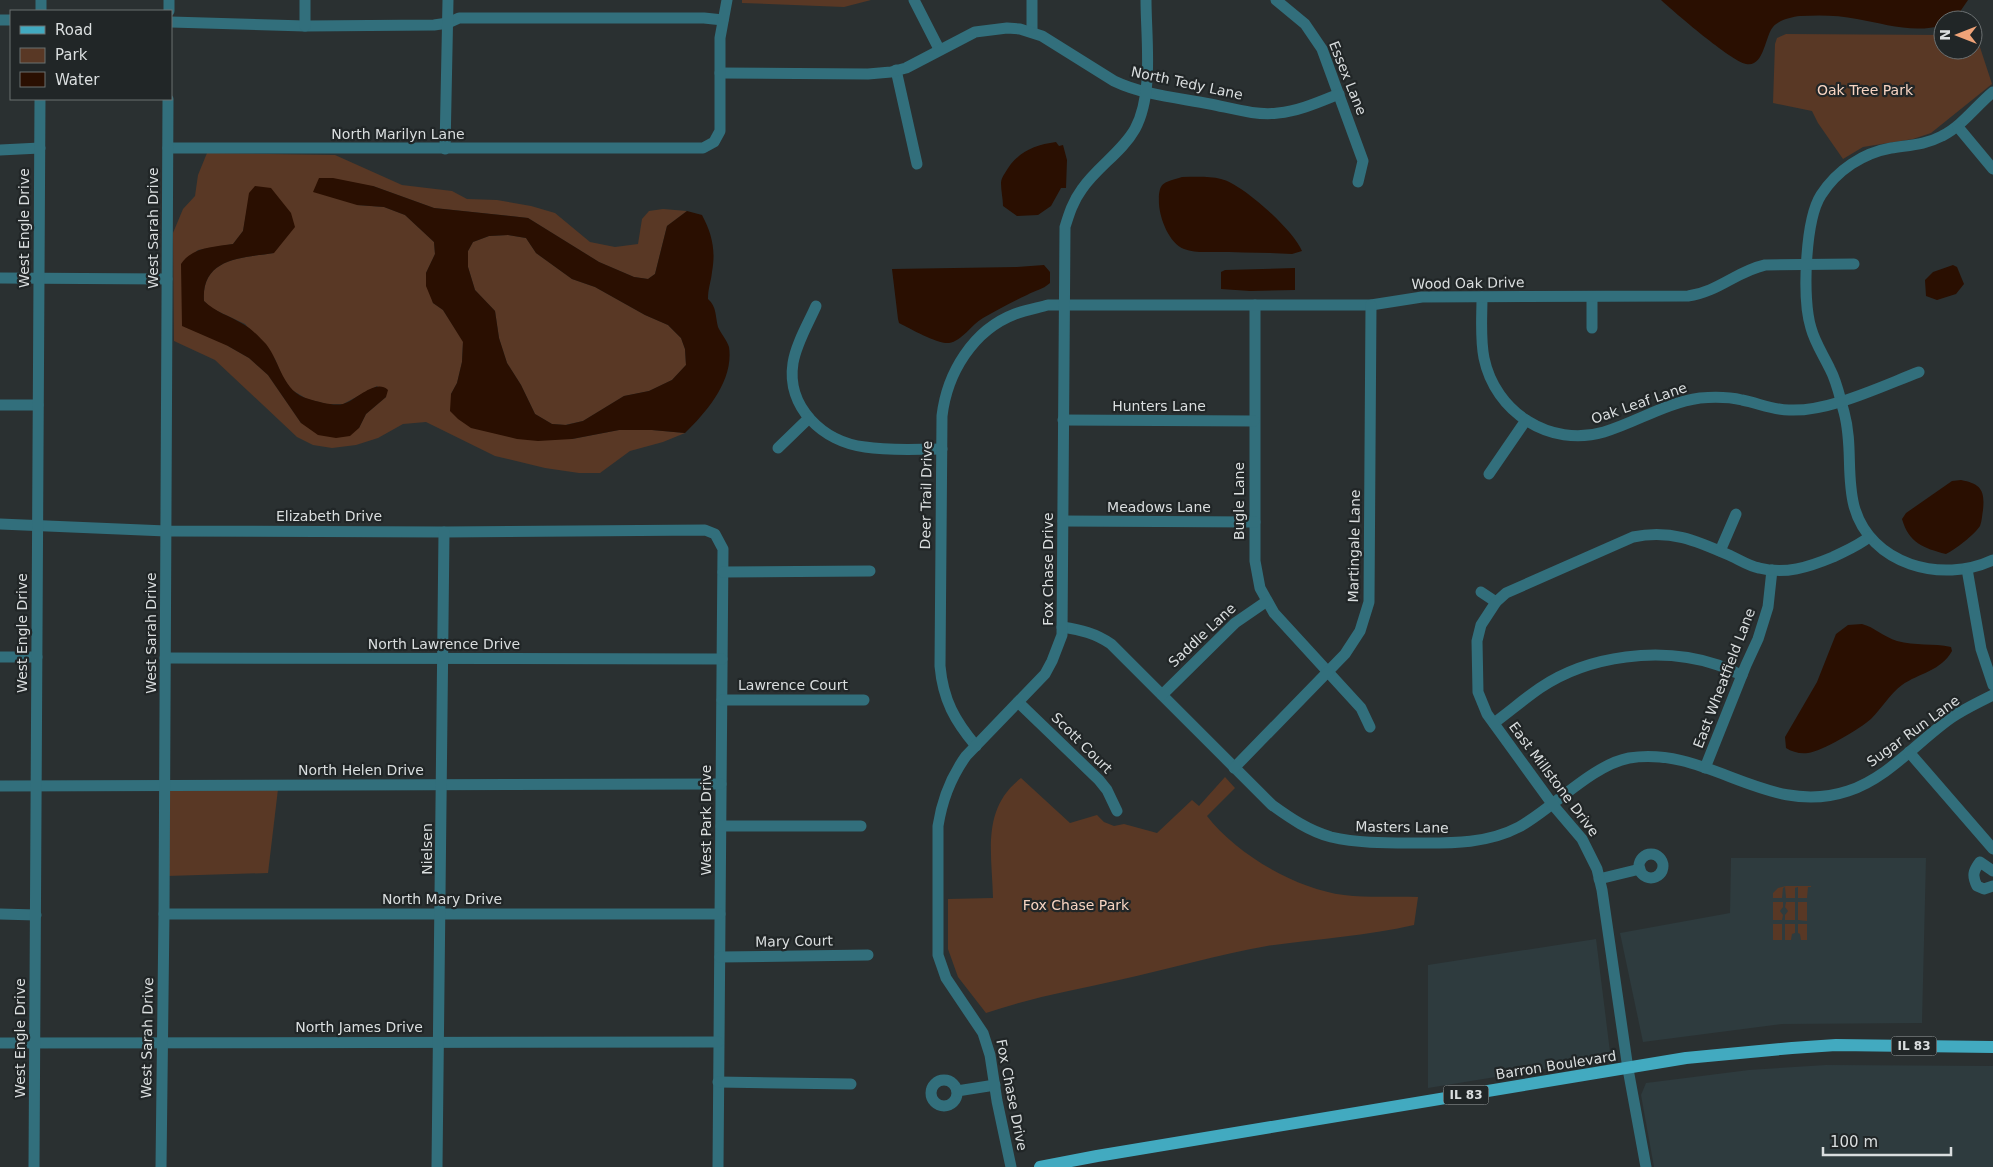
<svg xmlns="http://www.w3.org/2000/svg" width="1993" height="1167" font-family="'DejaVu Sans',sans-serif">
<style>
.built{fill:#2e3b3e}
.green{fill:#593825;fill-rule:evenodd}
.water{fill:#2a0f01;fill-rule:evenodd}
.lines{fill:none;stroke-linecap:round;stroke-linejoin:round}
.minor{stroke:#326f7c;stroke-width:11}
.major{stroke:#42aac0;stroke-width:12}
.labels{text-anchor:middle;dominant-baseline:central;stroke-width:4.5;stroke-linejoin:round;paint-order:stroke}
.shield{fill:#212627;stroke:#a2a7a8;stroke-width:1}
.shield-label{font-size:12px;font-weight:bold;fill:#dadedf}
.street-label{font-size:14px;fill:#dadedf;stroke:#212627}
.park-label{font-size:14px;fill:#f7d4c2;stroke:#212627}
</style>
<rect width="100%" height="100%" fill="#2a3031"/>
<g class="built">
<path d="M1731 858H1926L1922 1023 1782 1024 1643 1042 1620 933 1730 913Z"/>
<path d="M1596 939 1610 1052 1600 1060 1428 1088V965Z"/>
<path d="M1826 1065 1993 1066V1167H1654L1641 1095 1646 1083 1749 1070Z"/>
</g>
<g class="green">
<path d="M742 0H871L844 7 742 3Z"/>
<path d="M1786 34 1943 35V50H1973V35H1976L1992 84 1931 133 1913 139 1863 147 1843 159 1818 123 1812 111 1773 103 1775 44 1777 38Z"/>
<path d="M207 153 335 155 402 185 452 191 467 199 497 200 531 206 555 213 590 242 615 247 638 244 642 219 649 211 663 209 687 211 667 226 655 274 648 279 634 277 599 262 528 218 434 208 373 186 357 205 384 207 405 215 434 242 435 254 426 273 433 303 443 310 463 341 462 362 457 383 451 394 572 439 619 430H652L685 433 663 442 630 451 600 473H579L545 468 495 456 426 422 403 424 378 438 356 445 332 448 313 445 297 437 215 360 174 341 173 233 183 209 195 196 198 175ZM250 193 274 253C241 258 201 258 204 301L211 308 245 324 275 359 283 378 292 390 307 399 327 404H343L377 386 386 397 366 414 359 428 301 423 268 375 249 358 228 346 181 265 198 250 233 244 243 231Z"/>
<path d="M508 235 526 238 536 253 572 279 595 287 645 315 668 325 681 338 685 349 686 365 672 380 649 391 624 396 583 421 565 425 552 424 535 414 521 385 507 363 499 338 495 311 475 290 468 267V251L473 242 489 236Z"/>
<path d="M1225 777 1235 788 1207 816C1236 854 1296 889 1344 895 1368 898 1394 896 1418 897L1414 925C1366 936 1316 939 1267 946 1217 955 1169 969 1119 980 1074 990 1030 998 986 1013L958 977 948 949V899L993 898C992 853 981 809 1021 778L1070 823 1097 815 1104 822 1114 826 1124 824 1157 833 1192 800 1199 806Z"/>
<path d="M167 787 278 789 268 873 167 876Z"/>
<path d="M1786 886H1811V887H1808L1807 898H1798V887L1795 888V898H1786L1785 887 1783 888 1782 898H1773V893L1778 888Z"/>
<path d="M1773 902H1783V907L1780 911 1783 915 1782 920H1773Z"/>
<path d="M1786 902H1795V920H1785V915L1788 911 1785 907Z"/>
<path d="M1798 902H1807V921L1798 920Z"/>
<rect x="1773" y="924" width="9" height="16"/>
<path d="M1785 924H1795V933L1792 934 1791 940H1785Z"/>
<path d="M1798 924H1807V940H1801L1800 934 1798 933Z"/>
</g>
<g class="water">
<path d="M1661 0H1968L1955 19 1943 20V25C1914 34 1886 24 1857 19 1839 15 1819 15 1800 16 1791 17 1779 20 1773 27 1765 36 1764 68 1746 64 1731 61 1674 12 1661 0Z"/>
<path d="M1056 142 1059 146 1063 145 1067 160 1066 188H1061L1051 206 1038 215 1017 216 1003 206C1003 199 1001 191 1001 183 1001 179 1003 176 1005 173 1017 152 1034 145 1056 142Z"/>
<path d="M1182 177C1195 177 1209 176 1221 179 1243 184 1294 231 1302 251L1292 254C1266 252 1240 253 1215 252 1205 252 1194 253 1184 249 1169 243 1160 219 1159 204 1158 181 1164 183 1182 177Z"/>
<path d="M319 178H333L373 186 434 208 528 218 599 262 634 277 648 279 655 274 667 226 687 211 702 215C712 234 716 250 712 272 711 282 708 288 708 299 717 307 715 316 718 327 721 334 727 340 729 347 734 380 707 412 685 433L652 430H619L572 439 538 441 517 439 471 428 458 419 450 411 451 394 457 383 462 362 463 342 443 310 433 303 426 286V273L435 254 434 242 405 215 384 207 357 205 313 192ZM508 235 526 238 536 253 572 279 595 287 645 315 668 325 681 338 685 349 686 365 672 380 649 391 624 396 583 421 566 425 552 424 535 414 521 385 507 363 499 338 495 311 475 290 468 267V251L473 242 489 236Z"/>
<path d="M255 186 271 188 291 213 295 227 274 253C241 258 201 258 204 301 215 312 230 316 243 324 251 328 260 338 266 344 281 363 282 392 309 399 319 402 333 406 343 404 356 401 375 378 388 390L386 397 366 414 359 428 350 436 336 438 318 435 301 423 268 375 249 358 228 346 182 326 181 264C192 247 214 247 233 244L243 231 249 193Z"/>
<path d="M1044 265 1050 272V283C1042 290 1036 290 1027 295 1012 302 997 310 983 318 971 325 962 341 949 343 937 344 911 329 899 323L898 319 892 269 1017 267Z"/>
<path d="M1953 265 1957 267 1964 284 1956 294 1937 300 1926 296 1925 280 1933 272Z"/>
<path d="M1295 268V290L1250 291 1221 289V272L1225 270Z"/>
<path d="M1961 480C1981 484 1985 490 1983 510 1982 515 1982 521 1980 526 1975 534 1955 550 1946 554 1923 548 1909 543 1902 519L1906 513 1952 481Z"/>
<path d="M1862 624C1874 627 1884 637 1897 641 1915 646 1933 643 1951 647L1952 651C1941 671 1919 673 1902 685 1890 694 1882 708 1871 719 1861 728 1821 752 1808 753 1800 754 1792 752 1786 748L1785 737 1817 682 1836 634 1848 625Z"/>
</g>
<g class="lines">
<g class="minor">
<path d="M914 0 939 49"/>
<path d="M1276 0 1305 24 1322 49 1363 161 1358 182"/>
<path d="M41 11V0"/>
<path d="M169 11V0"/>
<path d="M0 20H11"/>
<path d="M171 22 305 26 434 25 448 23 459 18H704L723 20"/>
<path d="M305 26V0"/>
<path d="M1032 32V0"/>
<path d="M896 70 917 164"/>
<path d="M720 73 868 74 891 72 906 68 975 32 1007 28 1020 29 1042 36 1114 81C1143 95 1179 98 1210 104 1231 108 1256 116 1278 113 1299 111 1319 102 1339 94"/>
<path d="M1993 92C1976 106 1962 126 1942 136 1925 145 1909 145 1891 148 1863 153 1837 170 1821 195 1805 220 1802 300 1811 328 1815 343 1824 356 1830 369 1837 382 1840 398 1844 412 1853 445 1846 475 1854 506 1870 565 1942 584 1993 560"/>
<path d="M1958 127 1993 169"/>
<path d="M168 148H703L714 142 720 131V38L727 0"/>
<path d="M445 149 448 0"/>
<path d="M0 150 40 148"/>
<path d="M0 278 167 279"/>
<path d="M1482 297C1482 317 1480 338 1484 358 1495 412 1550 448 1604 432 1637 422 1665 403 1700 398 1713 397 1729 397 1742 400 1758 403 1773 410 1789 410 1829 412 1882 386 1919 372"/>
<path d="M1255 305V561L1260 588 1274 613 1361 708 1370 727"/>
<path d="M816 306C808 324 796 344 793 363 786 407 823 442 865 447 890 451 916 449 942 449"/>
<path d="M1592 328V297"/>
<path d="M0 405H38"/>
<path d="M1063 420 1254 421"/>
<path d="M778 448 809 418"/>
<path d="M1489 474 1526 420"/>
<path d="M1063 521 1255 522"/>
<path d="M0 524 166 531 444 532 705 530 715 534 723 549 718 1167"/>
<path d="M1720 551 1736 514"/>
<path d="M1967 569 1981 649 1993 685"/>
<path d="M723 572 870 571"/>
<path d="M1481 592 1496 602"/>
<path d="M1062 627C1081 630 1095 633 1111 644L1272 805C1290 818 1309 831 1331 837 1357 843 1383 843 1410 843 1446 843 1485 845 1519 827 1552 809 1592 765 1629 758 1708 745 1767 818 1848 791 1888 778 1917 742 1951 718 1964 709 1979 702 1993 695"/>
<path d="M0 657H37"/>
<path d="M165 658 722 659"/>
<path d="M1162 695 1235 623 1267 601"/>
<path d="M722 700H864"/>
<path d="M1018 702 1099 780 1107 790 1117 811"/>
<path d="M1494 723C1509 712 1524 699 1540 688 1589 655 1661 646 1718 665 1726 668 1734 672 1742 675"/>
<path d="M976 746C955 721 943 700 940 666L942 416C947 373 973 330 1015 314 1025 310 1037 308 1048 305H1371L1422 297 1688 296C1718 292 1737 271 1765 265L1854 264"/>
<path d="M1909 752 1993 849"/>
<path d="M1234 768 1345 654 1360 631 1369 602 1371 305"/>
<path d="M1705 768 1746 665 1758 639 1768 607 1772 570"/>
<path d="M0 786 721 784"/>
<path d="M721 826H861"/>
<circle cx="1651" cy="866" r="12"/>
<path d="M1993 871 1980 862C1973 871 1972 876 1977 886L1984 889 1993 886"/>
<path d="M1599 879 1640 869"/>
<path d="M0 914 36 915"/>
<path d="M164 914H720"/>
<path d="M720 957 868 955"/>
<path d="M0 1043 718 1042"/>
<circle cx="944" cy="1093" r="13"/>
<path d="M718 1082 851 1084"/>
<path d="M957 1091 995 1085"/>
<path d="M34 1167 40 99"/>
<path d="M161 1167 164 914 168 99"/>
<path d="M437 1167 444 532"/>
<path d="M1011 1167 997 1101 990 1055 983 1033 946 978 938 955V826C942 800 951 777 966 756L1045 674 1052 661 1062 635 1065 227C1069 214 1073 201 1082 189 1097 167 1122 152 1135 129 1154 94 1146 38 1146 0"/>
<path d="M1646 1167 1628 1069 1602 890 1597 869 1582 839 1553 805 1487 714 1478 692 1477 641 1481 625 1496 602 1506 593 1633 537C1671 529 1697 541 1731 556 1740 560 1749 566 1759 568 1785 575 1809 567 1833 557 1845 551 1858 546 1869 537"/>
</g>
<path class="major" d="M1040 1167 1097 1156 1686 1058 1792 1048 1836 1045 1993 1047"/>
</g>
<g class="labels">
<g class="shield">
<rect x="1891.5" y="1036.5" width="45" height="19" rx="4"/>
<rect x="1443.5" y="1085.5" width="45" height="19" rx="4"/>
</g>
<g class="shield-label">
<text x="1914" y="1046">IL 83</text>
<text x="1466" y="1095">IL 83</text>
</g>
<g class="street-label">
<text transform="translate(1348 78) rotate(68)">Essex Lane</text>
<text transform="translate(1187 83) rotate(12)">North Tedy Lane</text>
<text x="398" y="134">North Marilyn Lane</text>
<text transform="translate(24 228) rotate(-90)">West Engle Drive</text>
<text transform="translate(153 228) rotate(-90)">West Sarah Drive</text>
<text transform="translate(1468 283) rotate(-1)">Wood Oak Drive</text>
<text transform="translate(1639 403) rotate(-19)">Oak Leaf Lane</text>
<text x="1159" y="406">Hunters Lane</text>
<text transform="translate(926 495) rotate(-89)">Deer Trail Drive</text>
<text transform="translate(1239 501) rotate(-90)">Bugle Lane</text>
<text x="1159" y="507">Meadows Lane</text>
<text x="329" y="516">Elizabeth Drive</text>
<text transform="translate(1354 546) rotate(-89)">Martingale Lane</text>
<text transform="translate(1048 569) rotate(-90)">Fox Chase Drive</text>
<text transform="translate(22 633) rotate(-90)">West Engle Drive</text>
<text transform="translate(151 633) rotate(-90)">West Sarah Drive</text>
<text transform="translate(1202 635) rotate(-43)">Saddle Lane</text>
<text x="444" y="644">North Lawrence Drive</text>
<text transform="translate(1724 678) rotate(-69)">East Wheatfield Lane</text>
<text x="793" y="685">Lawrence Court</text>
<text transform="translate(1913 731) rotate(-36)">Sugar Run Lane</text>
<text transform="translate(1082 743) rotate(45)">Scott Court</text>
<text x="361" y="770">North Helen Drive</text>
<text transform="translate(1554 779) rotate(53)">East Millstone Drive</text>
<text transform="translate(706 820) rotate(-90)">West Park Drive</text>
<text transform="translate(1402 827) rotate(1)">Masters Lane</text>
<text transform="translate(427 849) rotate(-90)">Nielsen</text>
<text x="442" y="899">North Mary Drive</text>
<text transform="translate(794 941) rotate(-1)">Mary Court</text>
<text x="359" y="1027">North James Drive</text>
<text transform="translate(20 1038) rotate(-90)">West Engle Drive</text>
<text transform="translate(147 1038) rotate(-89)">West Sarah Drive</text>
<text transform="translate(1556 1065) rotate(-9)">Barron Boulevard</text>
<text transform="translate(1012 1095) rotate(79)">Fox Chase Drive</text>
</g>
<g class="park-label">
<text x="1865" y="90">Oak Tree Park</text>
<text x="1076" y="905">Fox Chase Park</text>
</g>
</g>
<rect x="10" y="10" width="162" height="90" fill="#212627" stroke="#6b7071"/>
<rect x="20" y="26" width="25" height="8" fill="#42aac0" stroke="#6b7071"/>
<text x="55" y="35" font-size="15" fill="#dadedf">Road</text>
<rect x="20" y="48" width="25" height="15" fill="#593825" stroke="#6b7071"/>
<text x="55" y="60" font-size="15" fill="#dadedf">Park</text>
<rect x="20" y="72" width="25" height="15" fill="#2a0f01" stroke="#6b7071"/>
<text x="55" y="85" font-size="15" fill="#dadedf">Water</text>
<g transform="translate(1958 35) rotate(270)"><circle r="24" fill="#212627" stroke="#6b7071"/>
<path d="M0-4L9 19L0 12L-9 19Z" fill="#efa378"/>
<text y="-8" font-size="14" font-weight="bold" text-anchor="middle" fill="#dadedf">N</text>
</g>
<path d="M1823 1147v8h128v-8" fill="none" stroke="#dadedf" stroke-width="2.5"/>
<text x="1830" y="1147" font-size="15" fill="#dadedf" stroke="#212627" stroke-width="4" paint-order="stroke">100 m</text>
</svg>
